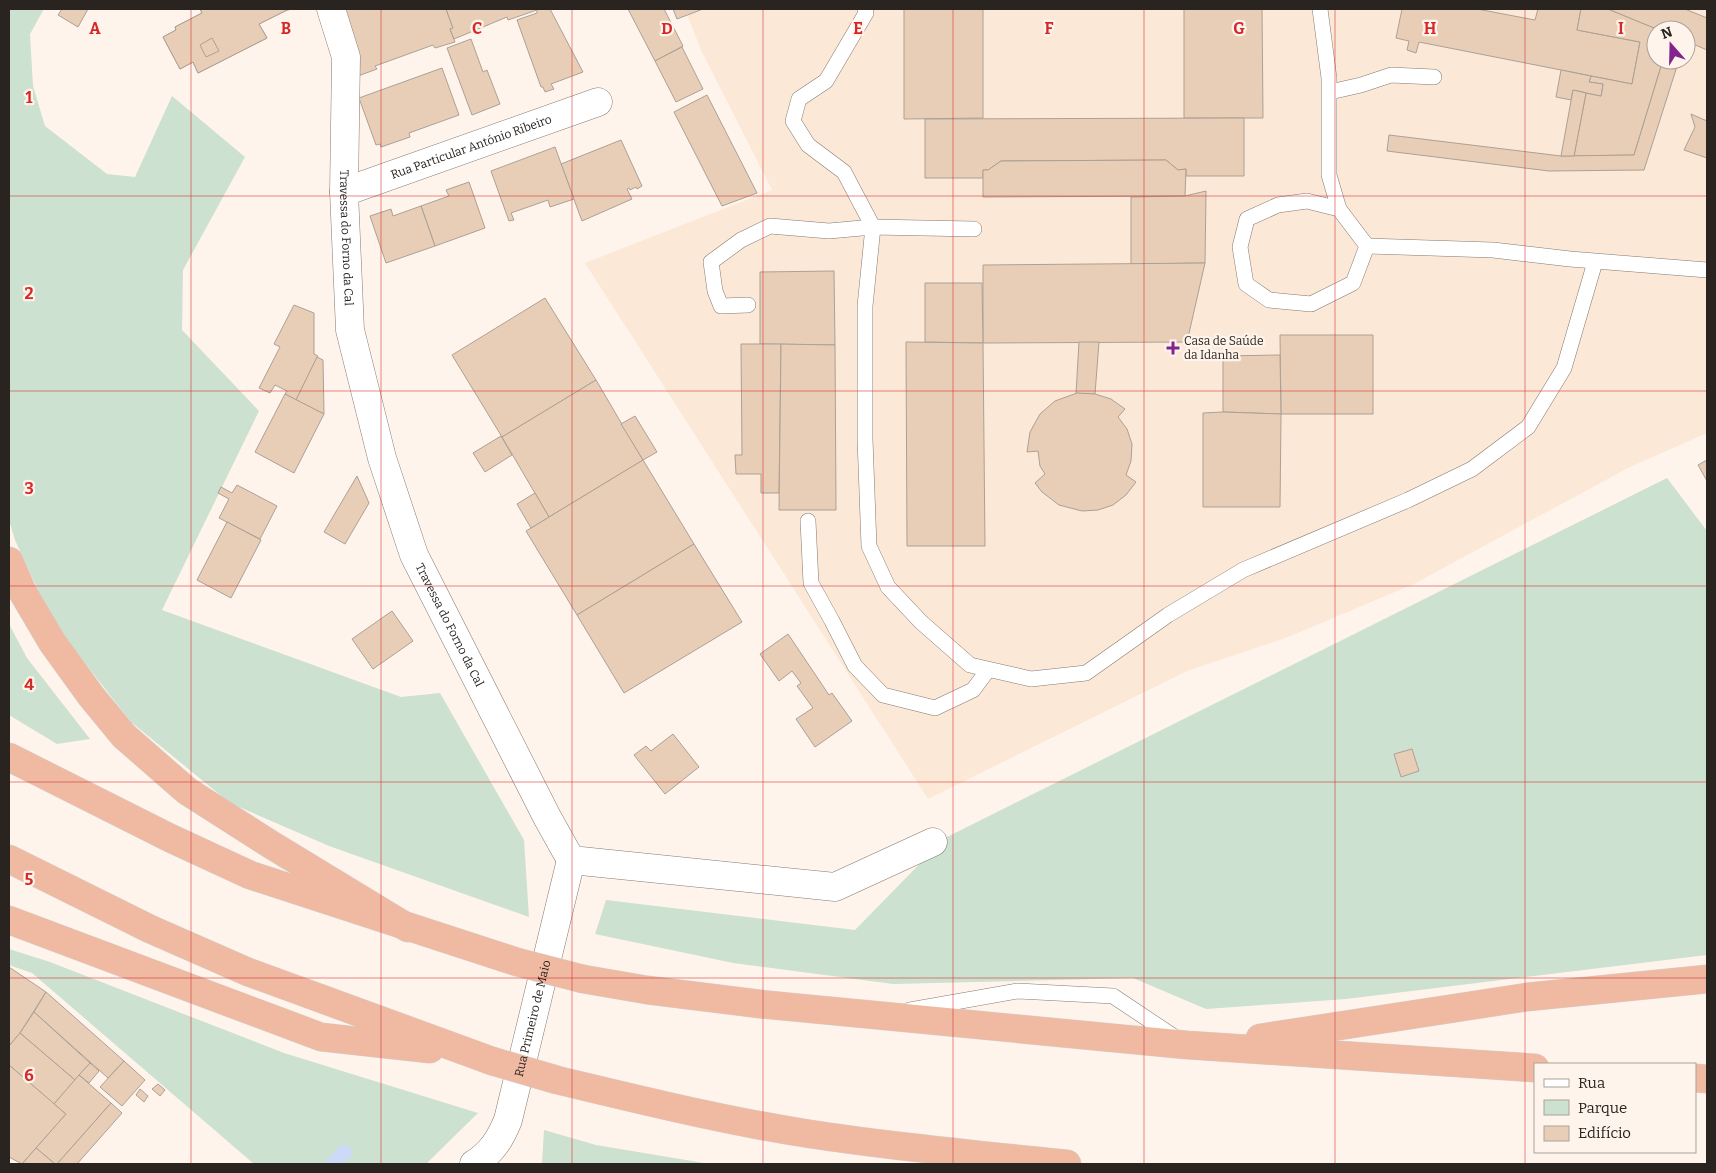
<svg xmlns="http://www.w3.org/2000/svg" width="1716" height="1173" font-family="Bitter,serif">
<style>
.built{fill:#fbe8d7;fill-rule:evenodd}
.green{fill:#cce1cf}
.water{fill:#ccdaf7}
.building{fill:#e9ceb7;stroke:#aca095;fill-rule:evenodd}
.lines{fill:none;stroke-linecap:round;stroke-linejoin:round}
.service-casing{stroke:#857a70;stroke-width:16}
.minor-casing{stroke:#857a70;stroke-width:29}
.motorway-casing{stroke:#d4d3d2;stroke-width:29}
.service{stroke:#fff;stroke-width:15}
.minor{stroke:#fff;stroke-width:28}
.motorway{stroke:#efb9a2;stroke-width:28}
.motorway-bridge-casing{stroke:#d4d3d2;stroke-width:29;stroke-linecap:butt}
.motorway-bridge{stroke:#efb9a2;stroke-width:28}
.grid{fill:none;stroke:#d62828;stroke-width:1;stroke-opacity:0.55}
.poi-dot{fill:#83238e;stroke:#fff4eb;stroke-width:2}
.labels{text-anchor:middle;dominant-baseline:central;stroke-width:4.5;stroke-linejoin:round;paint-order:stroke}
.street-label{font-size:12px;fill:#292420;stroke:#fff4eb}
.poi-label{font-size:12px;fill:#292420;stroke:#fff4eb;text-anchor:start}
.grid-label{font-size:16px;text-anchor:middle;font-weight:bold;fill:#d62828;stroke:#fff4eb;stroke-width:4.5;stroke-linejoin:round;paint-order:stroke}
</style>
<rect width="100%" height="100%" fill="#fff4eb"/>
<path class="built" d="M685 9H1707V433L1628 468 1414 584 1288 637 1187 671 928 799 585 263 772 190 701 50ZM1656 30H1686V60H1656Z"/>
<g class="green">
<path d="M9 9H44L30 34 33 86 45 126 107 174 135 177 172 96 245 157 183 270 182 330 259 411 162 610 401 697 440 693 524 840 529 917 329 846 230 803 131 722 52 621 15 540 9 520Z"/>
<path d="M1667 478 1707 531V955L1346 999 1206 1009 1133 978 893 984 733 963 595 934 606 900 855 930 945 838Z"/>
<path d="M9 624 27 658 90 739 57 744 9 715Z"/>
<path d="M9 949 50 962 284 1053 478 1113 426 1164H254L32 973 9 965Z"/>
<path d="M544 1130 596 1145 710 1164H542Z"/>
</g>
<path class="water" d="M341 1145H347L353 1152C345 1167 338 1164 323 1164Z"/>
<g class="building">
<path d="M62 9H88L78 27 58 15Z"/>
<path d="M200 9H292L287 10 259 24 267 38 198 73 193 62 180 69 163 37 176 30 175 27 202 13ZM212 38 219 51 206 57 200 45Z"/>
<path d="M200 9H292L287 10 259 24 267 38 198 73 193 62 180 69 163 37 176 30 175 27 202 13Z"/>
<path d="M348 9H446L453 28 450 29 455 42 435 48 433 45 375 66 377 69 358 76 342 11Z"/>
<path d="M446 9H536L537 10 508 20 507 17 454 39 450 29 453 28Z"/>
<path d="M537 9H550L583 72 551 84 554 89 545 92 543 87H541L517 20 537 13Z"/>
<path d="M628 9H664L683 46 655 61Z"/>
<path d="M673 9H703L677 19Z"/>
<path d="M904 9H983V118L904 119Z"/>
<path d="M1184 9H1262L1263 118H1184Z"/>
<path d="M1402 9H1477L1535 20 1538 9H1581L1577 30 1640 42 1632 84 1419 42 1416 53 1407 50 1409 41 1396 38Z"/>
<path d="M1581 9H1608L1659 30H1656V60H1663L1634 155 1574 156 1586 93 1601 96 1603 84 1589 82 1591 76 1632 84 1640 42 1577 30Z"/>
<path d="M1608 9H1685L1707 18V50L1686 41V30H1659Z"/>
<path d="M212 38 219 51 206 57 200 45Z"/>
<path d="M471 39 483 72 487 70 500 104 472 115 447 48Z"/>
<path d="M682 47 703 89 676 102 655 61Z"/>
<path d="M1663 60H1679L1644 170 1549 171 1387 151 1389 135 1561 156 1634 155Z"/>
<path d="M442 68 459 115 409 133 410 137 381 147 380 144 376 145 359 98Z"/>
<path d="M1561 70 1591 76 1589 82 1603 84 1601 96 1573 90 1571 100 1556 97Z"/>
<path d="M1573 90 1586 93 1574 156H1561Z"/>
<path d="M707 95 757 193 722 206 674 112Z"/>
<path d="M1691 114 1707 121V158L1684 150 1695 127Z"/>
<path d="M1244 118V176H1186V169L1178 170 1166 160 1001 161 988 170H983V178H925V119Z"/>
<path d="M621 140 642 186 637 189 636 187 630 190 629 188 627 189 632 199 582 221 561 164Z"/>
<path d="M555 147 574 199 550 207 548 200 511 213 514 220 509 221 491 171Z"/>
<path d="M1166 160 1178 170 1186 169 1185 196 983 197V170H988L1001 161Z"/>
<path d="M469 182 485 228 435 246 421 206 449 196 446 190Z"/>
<path d="M1206 191 1205 263 1131 264V197L1185 196Z"/>
<path d="M421 206 435 246 386 263 370 216 391 209 393 216Z"/>
<path d="M1205 263 1187 342 983 343V265Z"/>
<path d="M834 271 835 345 760 344V272Z"/>
<path d="M925 283H982L983 343 925 342Z"/>
<path d="M545 298 596 380 502 437 452 355Z"/>
<path d="M294 305 314 313V354L318 356 296 400 285 394 287 391 275 385 270 393 259 388 280 347 274 344Z"/>
<path d="M1280 335H1373V414H1281Z"/>
<path d="M906 342 983 343 985 546H907Z"/>
<path d="M1079 342H1099L1095 394H1076Z"/>
<path d="M741 344H781L779 493H761V474H736L735 455H742Z"/>
<path d="M781 344 835 345 836 510H779Z"/>
<path d="M1280 355 1281 414 1223 412V356Z"/>
<path d="M317 357 323 360 324 414 296 400Z"/>
<path d="M596 380 643 460 549 517 502 437Z"/>
<path d="M1077 393 1095 394 1111 399 1125 409 1118 417 1127 429 1132 444 1131 461 1126 475 1136 482 1126 495 1113 505 1098 510 1082 511 1059 505 1042 492 1035 483 1045 474 1040 466 1038 451 1027 452 1030 432 1040 414 1055 401Z"/>
<path d="M285 394 324 414 294 473 255 452Z"/>
<path d="M1223 412 1281 414 1280 507H1203V413Z"/>
<path d="M635 416 657 452 643 460 621 424Z"/>
<path d="M501 436 512 455 485 472 473 453Z"/>
<path d="M643 460 694 544 577 615 526 531Z"/>
<path d="M1707 460V481L1698 465Z"/>
<path d="M357 476 369 503 345 544 324 532Z"/>
<path d="M237 485 277 506 260 539 219 518 229 499 218 493 221 487 232 493Z"/>
<path d="M535 493 549 517 531 528 517 504Z"/>
<path d="M227 522 261 540 231 598 197 580Z"/>
<path d="M694 544 742 622 624 693 577 615Z"/>
<path d="M392 611 413 641 373 669 352 639Z"/>
<path d="M788 634 829 695 832 693 852 721 815 747 796 719 813 708 797 686 801 683 792 671 779 681 760 654Z"/>
<path d="M673 734 699 767 665 794 634 755 646 746 651 751Z"/>
<path d="M1412 749 1419 771 1401 777 1394 754Z"/>
<path d="M9 967 46 992 20 1033 9 1046Z"/>
<path d="M46 992 124 1061 108 1078 34 1012Z"/>
<path d="M34 1012 90 1063 75 1080 20 1033Z"/>
<path d="M20 1033 75 1080 54 1104 9 1065V1046Z"/>
<path d="M124 1061 145 1080 122 1106 100 1087Z"/>
<path d="M90 1063 99 1071 89 1083 79 1075Z"/>
<path d="M9 1065 66 1114 22 1164 9 1157Z"/>
<path d="M79 1075 111 1103 57 1164H55L36 1148 66 1114 54 1104Z"/>
<path d="M158 1084 165 1090 160 1096 152 1089Z"/>
<path d="M140 1089 148 1096 144 1102 136 1095Z"/>
<path d="M111 1103 122 1113 77 1164H57Z"/>
<path d="M36 1148 55 1164H25L23 1163Z"/>
</g>
<g class="lines">
<defs>
<g id="service">
<path d="M865 9 866 13 826 81 799 99 793 121 808 145 844 172 873 227 865 306V439L869 546 888 587 921 622 970 665 1031 679 1086 673 1168 615 1243 570 1408 500 1472 469 1528 427 1564 368 1595 262"/>
<path d="M1320 9 1329 78V175L1339 209"/>
<path d="M1330 92 1361 85 1391 75 1434 77"/>
<path d="M1307 201 1339 209 1367 246 1353 283 1311 304 1269 300 1246 284 1240 247 1247 219 1278 205Z"/>
<path d="M1367 246 1493 250 1570 259 1707 270"/>
<path d="M748 305 721 306 715 291 711 262 741 240 770 226 829 231 873 227 974 229"/>
<path d="M808 521 811 583 832 621 855 666 883 695 935 708 973 690 988 670"/>
<path d="M910 1010 1018 991 1113 996 1179 1040"/>
</g>
<g id="minor">
<path id="s1" d="M331 9 346 57 344 192 350 330 382 458 414 555 547 817 571 860 835 887 933 842"/>
<path id="s2" d="M344 192 598 102"/>
<path id="s3" d="M474 1164C491 1153 500 1140 508 1120L571 860"/>
</g>
<g id="motorway">
<path d="M9 561 22 591 52 642 91 696 124 736 187 791 270 844 408 928"/>
<path d="M9 757 170 838 250 875 517 962"/>
<path d="M9 859 150 929 248 972 492 1061"/>
<path d="M9 920 321 1037 430 1049"/>
<path d="M583 979 647 990 760 1004 1187 1045 1535 1068"/>
<path d="M1260 1038 1527 997 1707 979"/>
<path d="M1695 1078 1707 1079"/>
<path d="M557 1080C641 1100 725 1121 810 1134 895 1147 981 1155 1067 1164"/>
</g>
</defs>
<use href="#service" class="service-casing"/>
<use href="#minor" class="minor-casing"/>
<use href="#motorway" class="motorway-casing"/>
<use href="#service" class="service"/>
<use href="#minor" class="minor"/>
<use href="#motorway" class="motorway"/>
<defs>
<g id="motorway-bridge">
<path d="M517 962 583 979"/>
<path d="M492 1061 557 1080"/>
</g>
</defs>
<use href="#motorway-bridge" class="motorway-bridge-casing"/>
<use href="#motorway-bridge" class="motorway-bridge"/>
</g>
<path class="grid" d="M191 9V1164M381 9V1164M572 9V1164M763 9V1164M953 9V1164M1144 9V1164M1335 9V1164M1525 9V1164M9 196H1707M9 391H1707M9 586H1707M9 782H1707M9 978H1707"/>
<path class="poi-dot" d="M1170.5 340.5h5v5h5v5h-5v5h-5v-5h-5v-5h5z"/>
<g class="labels">
<g class="street-label">
<text stroke="none"><textPath href="#s2" startOffset="135">Rua Particular António Ribeiro</textPath></text>
<text stroke="none"><textPath href="#s1" startOffset="231">Travessa do Forno da Cal</textPath></text>
<text stroke="none"><textPath href="#s1" startOffset="636">Travessa do Forno da Cal</textPath></text>
<text stroke="none"><textPath href="#s3" startOffset="161">Rua Primeiro de Maio</textPath></text>
</g>
<g class="poi-label">
<text x="1184" y="341">Casa de Saúde<tspan x="1184" dy="14">da Idanha</tspan></text>
</g>
</g>
<g class="grid-label">
<text x="95" y="34">A</text>
<text x="286" y="34">B</text>
<text x="477" y="34">C</text>
<text x="667" y="34">D</text>
<text x="858" y="34">E</text>
<text x="1049" y="34">F</text>
<text x="1239" y="34">G</text>
<text x="1430" y="34">H</text>
<text x="1621" y="34">I</text>
<text x="29" y="103">1</text>
<text x="29" y="299">2</text>
<text x="29" y="494">3</text>
<text x="29" y="690">4</text>
<text x="29" y="885">5</text>
<text x="29" y="1081">6</text>
</g>
<rect width="1716" height="1173" fill="none" stroke="#292420" stroke-width="20"/>
<rect x="1534" y="1063" width="162" height="90" fill="#fff4eb" stroke="#a9a19a"/>
<rect x="1544" y="1079" width="25" height="8" fill="#ffffff" stroke="#a9a19a"/>
<text x="1578" y="1088" font-size="15" fill="#292420">Rua</text>
<rect x="1544" y="1100" width="25" height="15" fill="#cce1cf" stroke="#a9a19a"/>
<text x="1578" y="1113" font-size="15" fill="#292420">Parque</text>
<rect x="1544" y="1126" width="25" height="15" fill="#e9ceb7" stroke="#a9a19a"/>
<text x="1578" y="1138" font-size="15" fill="#292420">Edifício</text>
<g transform="translate(1671 45) rotate(340)"><circle r="24" fill="#fff4eb" stroke="#a9a19a"/>
<path d="M0-4L9 19L0 12L-9 19Z" fill="#83238e"/>
<text y="-8" font-size="14" font-weight="bold" text-anchor="middle" fill="#292420">N</text>
</g>
</svg>
